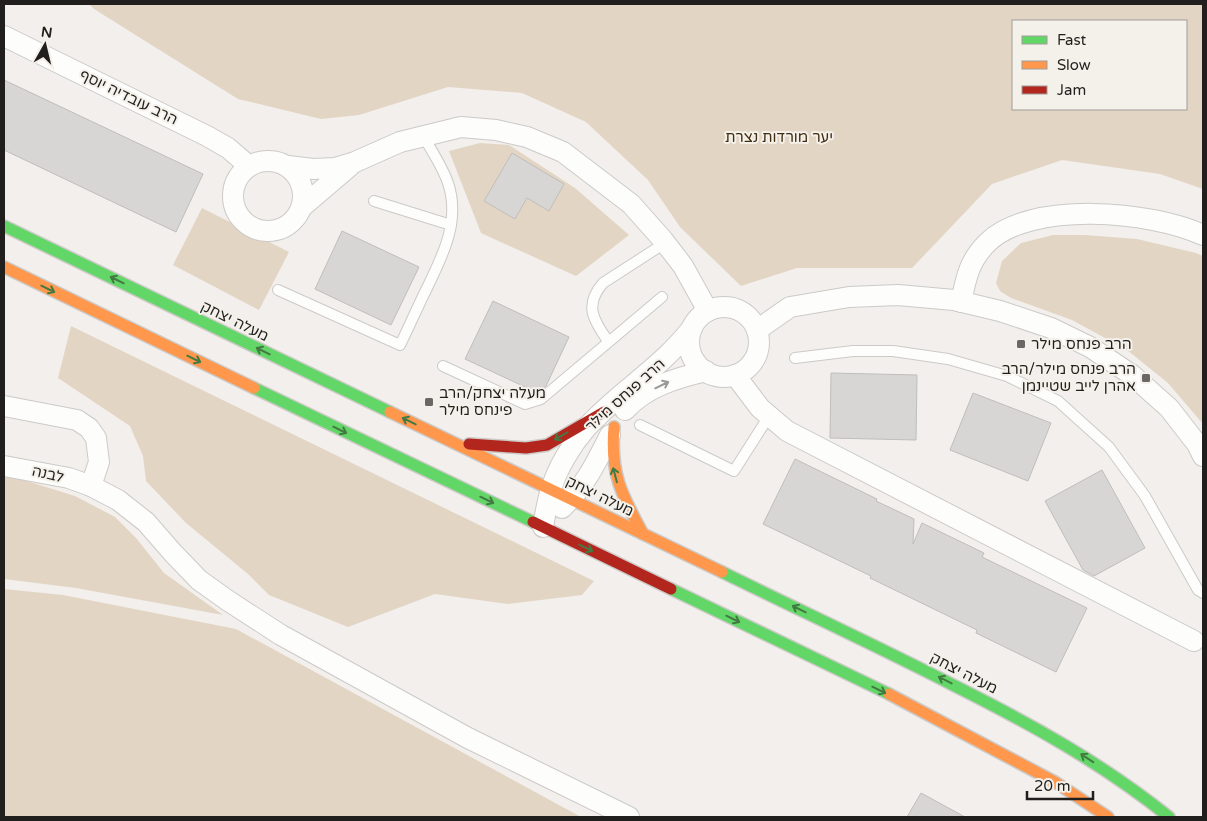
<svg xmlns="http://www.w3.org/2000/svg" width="1207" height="821" font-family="'Varela Round',Heebo,sans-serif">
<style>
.green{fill:#e3d5c4;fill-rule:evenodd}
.building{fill:#d8d6d4;stroke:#bfbebb}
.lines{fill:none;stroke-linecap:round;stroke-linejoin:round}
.lane-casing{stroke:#cccac7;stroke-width:12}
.street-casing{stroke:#cccac7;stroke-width:22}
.fast-casing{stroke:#cccac7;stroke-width:14}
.slow-casing{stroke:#cccac7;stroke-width:14}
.jam-casing{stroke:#cccac7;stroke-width:14}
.lane{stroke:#fdfdfc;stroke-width:10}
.street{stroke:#fdfdfc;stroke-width:20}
.fast{stroke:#63d668;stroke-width:11}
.slow{stroke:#ff974d;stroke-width:11}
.jam{stroke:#b3261e;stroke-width:11}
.oneway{stroke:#427a42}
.oneway2{stroke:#9a9998}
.poi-dot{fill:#6a6865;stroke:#f4f0ea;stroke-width:2}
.labels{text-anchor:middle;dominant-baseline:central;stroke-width:4;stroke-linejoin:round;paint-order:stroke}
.street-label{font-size:15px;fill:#211f1d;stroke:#f4f0ea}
.park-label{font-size:15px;fill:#412b0f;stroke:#f4f0ea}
.poi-label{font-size:15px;fill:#211f1d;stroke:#f4f0ea;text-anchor:start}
</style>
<rect width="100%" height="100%" fill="#f2efec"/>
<g class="green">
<path d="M89 4H1203V189L1160 174 1062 160 992 184 912 268H797L741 286 680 227 648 180 586 122 522 93 448 87 359 115 321 119 238 99 94 9ZM1186 21V109H1013V21Z"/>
<path d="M480 143 509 145 575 188 629 235 576 276 481 233 449 151Z"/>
<path d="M202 208 289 252 259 310 173 265Z"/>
<path d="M1053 235H1085L1137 239 1196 253 1203 256V424L1168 383 1127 350 1072 320 1011 298 1000 291 996 283 1002 261 1021 243Z"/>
<path d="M71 326 594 581 582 595 508 604 435 594 348 627 269 595 248 574 186 523 146 481 143 456 130 426 58 378Z"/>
<path d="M4 474 75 496 115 517 136 538 164 573 223 615 76 588 4 579Z"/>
<path d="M4 589 63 595 236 629 581 817H4Z"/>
</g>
<g class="building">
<path d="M4 80 203 174 176 232 4 150Z"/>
<path d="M512 153 564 184 549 211 527 198 515 219 484 201Z"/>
<path d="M342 231 419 267 391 325 315 289Z"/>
<path d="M493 301 569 337 546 386 538 393 465 359Z"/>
<path d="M831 373 917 375 916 440 830 438Z"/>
<path d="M973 393 1051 423 1028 481 950 450Z"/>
<path d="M795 459 877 499 876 501 914 519 913 544 922 523 984 553 982 557 1087 608 1056 672 976 633 977 630 870 578 871 576 763 524Z"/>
<path d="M1102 470 1145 548 1094 576 1083 570 1045 501Z"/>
<path d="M921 793 965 817H907Z"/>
</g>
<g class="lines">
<defs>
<g id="lane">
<path d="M374 201 451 225"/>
<path d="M278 290 400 345C409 327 417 308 426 290 442 257 461 221 448 183 442 166 432 151 423 136"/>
<path d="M608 341C593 320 584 305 603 283L665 243"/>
<path d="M795 358 853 351H893L948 359 1007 376 1058 401 1109 447 1145 496 1198 590 1203 593"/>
<path d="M443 366 525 404 541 399 662 297"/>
<path d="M640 425 734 471 769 416"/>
</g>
<g id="street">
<path d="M4 36 207 136 228 148 249 166"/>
<circle cx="268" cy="196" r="35"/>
<path d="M288 166 313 169 335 168 355 162 400 142 461 127 496 130 527 137 563 152 631 204 663 240 683 266 708 311"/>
<path d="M302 207 350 166"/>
<path d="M961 302C966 278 969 261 987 243 1030 200 1152 211 1203 235"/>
<circle cx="724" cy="342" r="35"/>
<path d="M757 330 790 307 849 297 898 295 954 300 1000 311 1051 328 1090 347 1132 375 1169 408 1197 444 1203 456"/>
<path d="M735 375 760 408 787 431 1194 641"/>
<path d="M4 406 77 420 89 428 96 438 99 462 91 486"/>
<path d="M625 410C646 387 676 378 706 371"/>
<path d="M4 466 69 478 91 486 118 500 146 522 173 553 199 580 227 600 281 635 468 738 629 817"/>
<path d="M562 508C586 484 595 465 610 435"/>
<path d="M543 527C545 515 547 502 551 490 557 468 572 444 587 427 620 391 661 368 692 328"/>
</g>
<g id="fast">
<path d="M4 226 390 412"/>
<path d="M254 388 533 522"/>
<path d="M722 572C799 610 877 646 953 685 1029 723 1102 763 1169 817"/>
<path d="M671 589 889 694"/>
</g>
<g id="slow">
<path d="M4 267 254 388"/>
<path d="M390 412 722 572"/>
<path d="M614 427C610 473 621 494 643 534"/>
<path d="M889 694 1055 782 1108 817"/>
</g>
<g id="jam">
<path d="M469 444 526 448 547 445 604 412"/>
<path d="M533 522 671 589"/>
</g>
</defs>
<use href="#lane" class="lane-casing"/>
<use href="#street" class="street-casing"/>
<use href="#fast" class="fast-casing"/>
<use href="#slow" class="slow-casing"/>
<use href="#jam" class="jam-casing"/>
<use href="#lane" class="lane"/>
<use href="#street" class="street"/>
<use href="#fast" class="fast"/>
<use href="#slow" class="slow"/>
<use href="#jam" class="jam"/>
</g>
<defs><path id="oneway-shaft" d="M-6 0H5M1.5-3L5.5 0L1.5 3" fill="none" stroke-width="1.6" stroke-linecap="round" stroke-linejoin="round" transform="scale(1.25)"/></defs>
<g class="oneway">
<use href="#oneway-shaft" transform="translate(117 280) rotate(-154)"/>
<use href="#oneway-shaft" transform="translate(48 289) rotate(26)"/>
<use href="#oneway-shaft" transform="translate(263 351) rotate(-154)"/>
<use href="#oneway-shaft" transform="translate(194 359) rotate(26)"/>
<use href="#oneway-shaft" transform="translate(409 421) rotate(-154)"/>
<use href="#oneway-shaft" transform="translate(340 430) rotate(26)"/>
<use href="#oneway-shaft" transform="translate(561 436) rotate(150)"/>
<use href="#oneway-shaft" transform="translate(615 475) rotate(-105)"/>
<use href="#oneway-shaft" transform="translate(487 500) rotate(26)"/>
<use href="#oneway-shaft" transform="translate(586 548) rotate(26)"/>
<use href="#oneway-shaft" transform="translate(799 609) rotate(-154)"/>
<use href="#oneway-shaft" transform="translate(733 619) rotate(26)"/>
<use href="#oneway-shaft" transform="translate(945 680) rotate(-153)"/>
<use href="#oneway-shaft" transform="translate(879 690) rotate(26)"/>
<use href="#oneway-shaft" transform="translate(1087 758) rotate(-147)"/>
</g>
<use class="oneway2" href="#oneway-shaft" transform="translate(662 385) rotate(-26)"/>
<g class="poi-dot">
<rect x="1016" y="339" width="10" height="10" rx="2.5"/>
<rect x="1141" y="373" width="10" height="10" rx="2.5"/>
<rect x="424" y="397" width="10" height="10" rx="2.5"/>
</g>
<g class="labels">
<g class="street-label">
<text transform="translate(129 97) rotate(26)">הרב עובדיה יוסף</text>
<text transform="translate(235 321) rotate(26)">מעלה יצחק</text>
<text transform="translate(625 395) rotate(-42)">הרב פנחס מילר</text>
<text transform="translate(48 474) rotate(13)">לבנה</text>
<text transform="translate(600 496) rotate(26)">מעלה יצחק</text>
<text transform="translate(964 673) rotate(27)">מעלה יצחק</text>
</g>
<g class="park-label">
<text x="779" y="137">יער מורדות נצרת</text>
</g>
<g class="poi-label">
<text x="1031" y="344">הרב פנחס מילר</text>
<text x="1136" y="369" text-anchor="end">הרב פנחס מילר/הרב<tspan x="1136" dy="17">אהרן לייב שטיינמן</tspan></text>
<text x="439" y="393">מעלה יצחק/הרב<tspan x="439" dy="17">פינחס מילר</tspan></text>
</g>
</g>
<rect width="1207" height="821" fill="none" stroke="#211f1d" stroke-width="10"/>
<rect x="1012" y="20" width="175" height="90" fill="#f4f0ea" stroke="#a09c98"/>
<rect x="1022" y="36" width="25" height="8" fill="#63d668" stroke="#a09c98"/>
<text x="1057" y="45" font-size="15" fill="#211f1d">Fast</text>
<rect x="1022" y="61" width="25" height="8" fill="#ff974d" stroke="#a09c98"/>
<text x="1057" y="70" font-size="15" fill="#211f1d">Slow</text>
<rect x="1022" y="86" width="25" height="8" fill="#b3261e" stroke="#a09c98"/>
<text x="1057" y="95" font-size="15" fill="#211f1d">Jam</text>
<g transform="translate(45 45) rotate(8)" stroke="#f4f0ea" stroke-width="4" paint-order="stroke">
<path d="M0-4L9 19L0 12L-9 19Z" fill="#211f1d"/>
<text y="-8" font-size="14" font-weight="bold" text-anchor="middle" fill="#211f1d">N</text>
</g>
<path d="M1027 791v8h66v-8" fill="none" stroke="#211f1d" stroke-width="2.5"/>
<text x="1034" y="791" font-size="15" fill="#211f1d" stroke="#f4f0ea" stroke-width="4" paint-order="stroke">20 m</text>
</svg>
